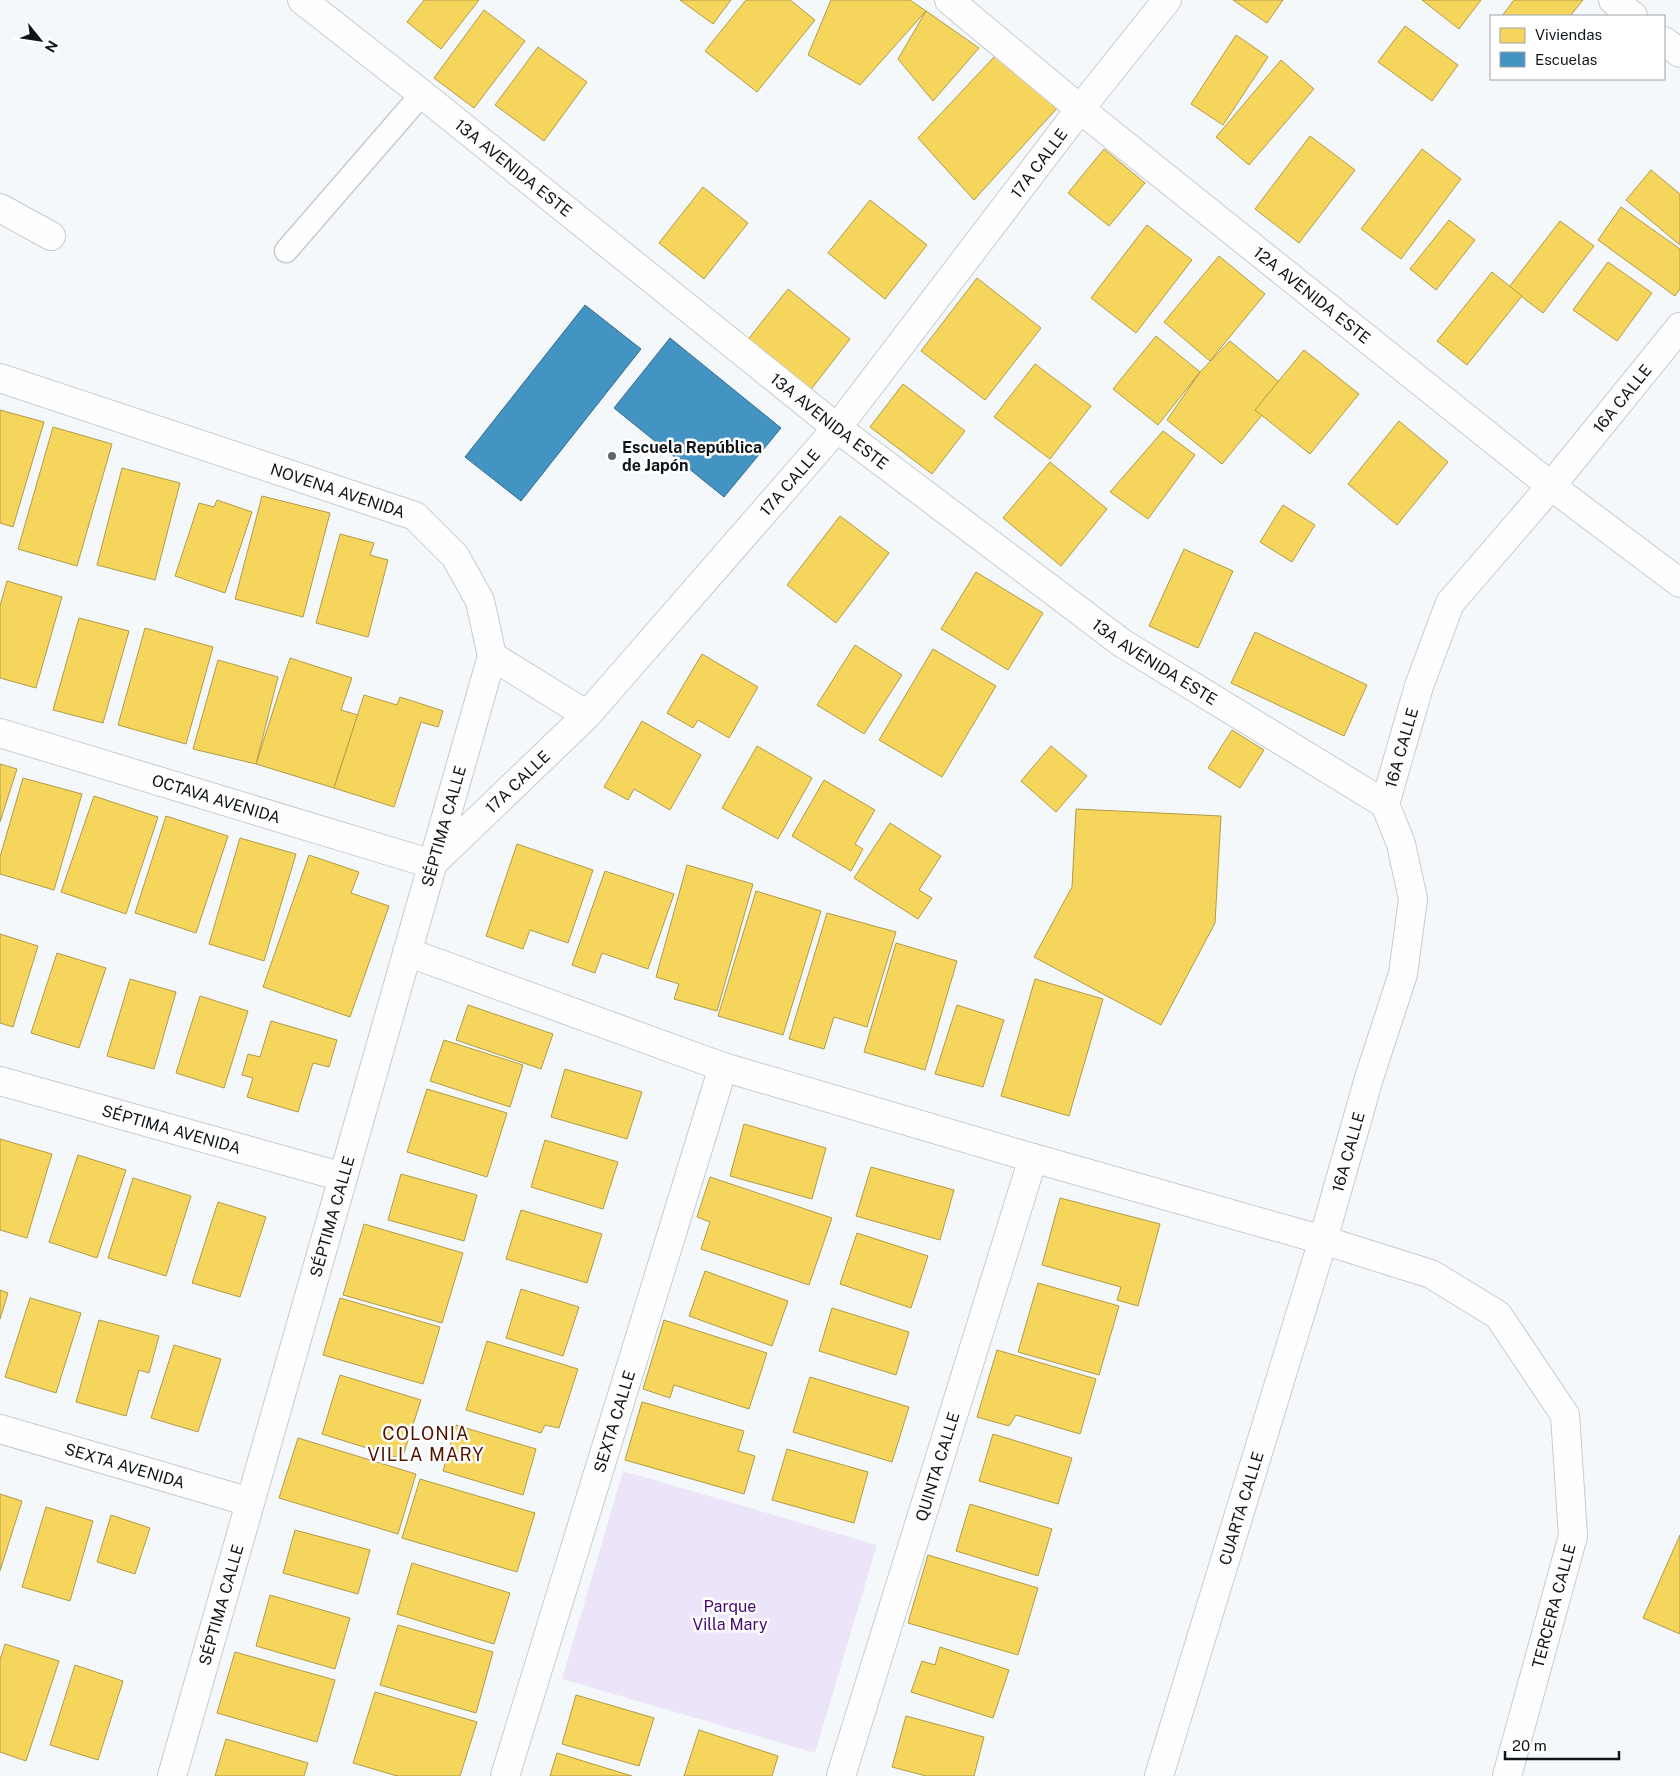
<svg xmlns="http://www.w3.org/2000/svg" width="1680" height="1776" font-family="'Public Sans',sans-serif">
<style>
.green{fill:#ece5f9}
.homes{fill:#f6d55c;stroke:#b19b48}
.schools{fill:#4393c3;stroke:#336d90}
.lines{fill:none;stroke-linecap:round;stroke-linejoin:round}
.service-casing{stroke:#c7cbd0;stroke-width:25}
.minor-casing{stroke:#c7cbd0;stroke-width:30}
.service{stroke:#fefefe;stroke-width:22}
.minor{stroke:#fefefe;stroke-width:28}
.poi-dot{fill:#606468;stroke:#fff;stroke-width:2}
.labels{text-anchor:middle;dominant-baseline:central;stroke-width:5;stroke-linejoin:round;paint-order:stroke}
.street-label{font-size:16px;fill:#0f1519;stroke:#fff}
.poi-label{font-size:16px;font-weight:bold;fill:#0f1519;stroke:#fff;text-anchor:start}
.park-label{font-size:16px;fill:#470770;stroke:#fff}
.neighbourhood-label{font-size:18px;letter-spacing:1px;fill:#531200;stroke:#fff}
</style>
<rect width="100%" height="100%" fill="#f5f8fb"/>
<path class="green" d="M623 1471 877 1545 815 1753 562 1679Z"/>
<g class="homes">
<path d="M424 0H479L441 49 407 22Z"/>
<path d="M680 0H731L713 24Z"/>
<path d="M746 0H790L815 20 757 92 705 51Z"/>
<path d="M831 0H910L926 11 860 85 808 55Z"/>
<path d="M1233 0H1283L1267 23Z"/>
<path d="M1422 0H1481L1459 29Z"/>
<path d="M1514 0H1583L1570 16H1502Z"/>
<path d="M484 10 525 41 474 108 434 78Z"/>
<path d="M926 11 979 48 933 101 898 59Z"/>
<path d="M1405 26 1458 65 1432 101 1378 62Z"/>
<path d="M1236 35 1268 57 1223 125 1191 104Z"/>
<path d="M538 47 587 82 544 141 495 105Z"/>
<path d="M995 56 1060 105 974 200 918 138Z"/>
<path d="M1281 60 1314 89 1249 165 1216 137Z"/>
<path d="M1310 136 1355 170 1299 243 1255 209Z"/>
<path d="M1104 149 1145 183 1109 226 1068 193Z"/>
<path d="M1422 149 1461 179 1401 259 1361 229Z"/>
<path d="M1651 170 1680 194V245L1626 200Z"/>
<path d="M703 187 748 223 704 279 659 243Z"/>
<path d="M870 200 927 245 885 299 828 253Z"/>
<path d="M1621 207 1680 249V289L1675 296 1598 240Z"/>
<path d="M1449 220 1475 240 1436 290 1410 269Z"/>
<path d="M1560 221 1594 246 1543 313 1509 287Z"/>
<path d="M1147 225 1192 260 1136 333 1091 298Z"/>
<path d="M1219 256 1265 294 1210 361 1164 322Z"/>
<path d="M1608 262 1652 293 1617 341 1573 310Z"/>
<path d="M1492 272 1522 296 1467 365 1437 341Z"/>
<path d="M977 278 1041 328 985 400 921 351Z"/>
<path d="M788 289 850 339 809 392 746 342Z"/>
<path d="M1156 336 1200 372 1158 425 1113 389Z"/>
<path d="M1230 341 1285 387 1222 464 1167 420 1200 372Z"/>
<path d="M1304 350 1359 394 1310 454 1255 410Z"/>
<path d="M1035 364 1091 406 1050 459 994 417Z"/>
<path d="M903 384 965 431 932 474 870 427Z"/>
<path d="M0 410 44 422 13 527 0 523Z"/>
<path d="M1399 421 1448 462 1397 525 1348 484Z"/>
<path d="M53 427 112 444 77 566 18 549Z"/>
<path d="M1163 431 1195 455 1148 519 1110 492Z"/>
<path d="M1050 462 1107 509 1061 566 1003 518Z"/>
<path d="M122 468 180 483 155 580 97 565Z"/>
<path d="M262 496 330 513 303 617 235 599Z"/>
<path d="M217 500 252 512 225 593 175 576 199 503 214 507Z"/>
<path d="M1283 505 1315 525 1292 562 1260 542Z"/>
<path d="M840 516 889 553 836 623 787 585Z"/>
<path d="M340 534 374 543 370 555 388 560 368 637 316 623Z"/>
<path d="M1184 549 1233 571 1198 648 1149 626Z"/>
<path d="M976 572 1043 613 1008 670 941 629Z"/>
<path d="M7 581 62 597 36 688 0 678V606Z"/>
<path d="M79 618 129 631 103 723 53 710Z"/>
<path d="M145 628 213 647 186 744 118 725Z"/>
<path d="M1255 632 1367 685 1344 736 1231 683Z"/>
<path d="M855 645 902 675 864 734 817 705Z"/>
<path d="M933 649 996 686 942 777 879 740Z"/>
<path d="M702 654 758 687 729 738 698 720 693 728 667 713Z"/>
<path d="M290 658 352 678 341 710 358 715 334 788 256 764Z"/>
<path d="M218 660 278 677 256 764 193 749Z"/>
<path d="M364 695 397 705 400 697 443 711 438 727 421 722 394 807 334 788Z"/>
<path d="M642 721 701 755 670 810 634 789 628 800 604 787Z"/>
<path d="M1232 730 1264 750 1240 788 1208 768Z"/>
<path d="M757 746 812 778 778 839 722 808Z"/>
<path d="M1051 746 1087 776 1056 812 1021 781Z"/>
<path d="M0 764 17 769 0 822Z"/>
<path d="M23 778 82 794 54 890 0 874V857Z"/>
<path d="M824 780 875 810 855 844 863 849 851 871 792 836Z"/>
<path d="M94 796 158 817 126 914 61 892Z"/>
<path d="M1076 809 1221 816 1215 923 1161 1025 1034 957 1072 887Z"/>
<path d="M166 816 228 836 196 933 135 913Z"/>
<path d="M890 823 941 856 919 890 932 898 918 919 854 878Z"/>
<path d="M240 838 296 854 264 961 209 944Z"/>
<path d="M517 844 593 870 568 943 530 930 523 949 486 936Z"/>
<path d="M309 855 359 872 351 893 389 906 350 1017 263 987Z"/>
<path d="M687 865 753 884 717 1011 674 999 679 984 656 977Z"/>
<path d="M605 871 674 894 648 969 602 953 595 973 572 965Z"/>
<path d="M756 891 821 911 783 1035 718 1016Z"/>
<path d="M827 913 896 932 867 1027 834 1017 824 1049 789 1039Z"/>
<path d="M0 934 38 946 13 1027 0 1023Z"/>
<path d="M896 943 957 961 925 1070 864 1052Z"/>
<path d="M57 953 106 968 79 1048 31 1033Z"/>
<path d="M130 979 176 992 154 1069 107 1056Z"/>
<path d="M1035 979 1103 999 1069 1116 1001 1096Z"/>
<path d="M200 996 248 1011 224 1088 176 1073Z"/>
<path d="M468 1005 553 1034 541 1069 456 1040Z"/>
<path d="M957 1005 1004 1020 983 1087 935 1074Z"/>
<path d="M271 1021 337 1040 329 1067 313 1063 298 1112 247 1097 253 1078 242 1075 248 1054 260 1057Z"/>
<path d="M444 1040 523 1065 510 1107 430 1081Z"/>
<path d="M565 1069 642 1092 627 1139 551 1117Z"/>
<path d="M427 1089 507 1113 487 1177 407 1152Z"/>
<path d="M744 1124 826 1148 812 1199 730 1176Z"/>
<path d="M0 1139 52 1154 27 1238 0 1230Z"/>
<path d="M545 1140 618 1162 603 1209 531 1187Z"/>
<path d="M78 1155 126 1170 97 1258 49 1242Z"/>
<path d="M871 1167 954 1190 940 1240 856 1216Z"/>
<path d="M401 1174 477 1195 464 1241 388 1220Z"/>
<path d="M710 1177 832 1218 809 1285 701 1249 710 1222 697 1217Z"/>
<path d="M133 1178 191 1196 166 1276 108 1258Z"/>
<path d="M1060 1198 1160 1224 1138 1306 1117 1300 1121 1287 1042 1265Z"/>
<path d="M218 1202 266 1217 240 1297 192 1283Z"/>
<path d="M521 1210 602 1234 587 1283 506 1259Z"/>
<path d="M364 1224 463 1253 442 1323 343 1295Z"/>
<path d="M857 1233 928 1256 911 1308 840 1284Z"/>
<path d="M705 1271 788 1301 772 1346 689 1316Z"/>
<path d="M1038 1283 1119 1306 1099 1375 1018 1352Z"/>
<path d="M521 1289 579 1307 563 1356 506 1338Z"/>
<path d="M0 1290 8 1293 0 1319Z"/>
<path d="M30 1298 81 1313 56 1393 5 1377Z"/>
<path d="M340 1298 440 1327 423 1384 323 1355Z"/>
<path d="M832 1308 909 1332 896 1375 819 1351Z"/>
<path d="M99 1320 159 1336 149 1373 139 1370 126 1416 76 1402Z"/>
<path d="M664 1320 767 1353 749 1409 674 1385 670 1398 643 1389Z"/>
<path d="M487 1341 578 1369 559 1428 545 1425 541 1433 466 1410Z"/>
<path d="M174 1345 221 1359 198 1432 151 1418Z"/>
<path d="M997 1350 1096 1379 1080 1434 1016 1415 1009 1426 977 1417Z"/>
<path d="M340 1375 421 1400 402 1459 322 1434Z"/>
<path d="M810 1377 909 1407 892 1462 793 1432Z"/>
<path d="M642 1402 744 1431 738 1451 755 1456 744 1494 625 1460Z"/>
<path d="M456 1425 536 1449 523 1495 443 1471Z"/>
<path d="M993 1434 1072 1458 1058 1504 979 1481Z"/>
<path d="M298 1438 416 1474 398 1534 279 1498Z"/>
<path d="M787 1449 868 1472 854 1523 772 1500Z"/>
<path d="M420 1479 535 1513 517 1572 402 1538Z"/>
<path d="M0 1494 22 1501 0 1571Z"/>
<path d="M970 1504 1052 1529 1038 1576 956 1551Z"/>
<path d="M46 1507 93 1521 70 1601 22 1587Z"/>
<path d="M111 1515 150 1528 135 1574 97 1562Z"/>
<path d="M295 1530 370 1550 358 1594 283 1573Z"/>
<path d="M1680 1535V1634L1643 1618Z"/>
<path d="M928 1555 1038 1588 1018 1655 908 1623Z"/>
<path d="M412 1563 510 1593 494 1644 397 1614Z"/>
<path d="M270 1595 350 1618 335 1669 256 1646Z"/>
<path d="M398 1625 493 1652 476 1713 380 1685Z"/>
<path d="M5 1644 59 1661 26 1761 0 1752V1660Z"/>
<path d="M940 1647 1009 1670 993 1718 911 1692 922 1661 935 1665Z"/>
<path d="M235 1652 335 1680 317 1742 217 1713Z"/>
<path d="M75 1665 123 1681 98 1760 50 1745Z"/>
<path d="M375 1692 477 1722 460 1776H397L353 1763Z"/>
<path d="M576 1695 654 1718 639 1766 562 1744Z"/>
<path d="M906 1716 984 1737 974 1776H926L892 1767Z"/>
<path d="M699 1730 778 1756 772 1776H684Z"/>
<path d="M226 1739 308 1763 304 1776H215Z"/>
<path d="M557 1753 632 1776H550Z"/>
</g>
<g class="schools">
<path d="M585 305 641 349 521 501 465 457Z"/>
<path d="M670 338 781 428 724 497 614 408Z"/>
</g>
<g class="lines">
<defs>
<path id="service" d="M286 251 422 94"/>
<g id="minor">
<path id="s1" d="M302 0 422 94 837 428 1122 643 1385 804"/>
<path id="s2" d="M949 0 1080 109 1551 486 1680 583"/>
<path d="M1613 0 1633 16"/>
<path d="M1664 41 1680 53"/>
<path d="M0 208 51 236"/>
<path id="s3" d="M0 378 415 516 455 556 480 601 492 656 587 715"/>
<path id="s4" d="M0 733 432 864 587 715 837 428 1080 109 1167 0"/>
<path d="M407 952 723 1067 1033 1158 1323 1240 1431 1274 1498 1315 1565 1415 1573 1536 1507 1776"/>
<path id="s5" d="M0 1081 343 1177"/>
<path id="s6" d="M0 1429 250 1502"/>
<path id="s7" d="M172 1776 492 656"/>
<path id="s8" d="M505 1776 723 1067"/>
<path id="s9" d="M841 1776 1033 1158"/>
<path id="s10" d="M1159 1776 1323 1240 1369 1078 1403 974 1413 899 1401 844 1385 804 1419 686 1450 603 1551 486 1680 327"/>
</g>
</defs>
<use href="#service" class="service-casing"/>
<use href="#minor" class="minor-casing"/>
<use href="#service" class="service"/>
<use href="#minor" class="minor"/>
</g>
<circle class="poi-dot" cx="612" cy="456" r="5"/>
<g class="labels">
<g class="street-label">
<text stroke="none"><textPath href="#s4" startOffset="1380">17A CALLE</textPath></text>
<text stroke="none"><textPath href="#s1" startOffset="270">13A AVENIDA ESTE</textPath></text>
<text stroke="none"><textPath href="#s2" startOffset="468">12A AVENIDA ESTE</textPath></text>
<text stroke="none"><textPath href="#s10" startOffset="1492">16A CALLE</textPath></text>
<text stroke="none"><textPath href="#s1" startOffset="675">13A AVENIDA ESTE</textPath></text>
<text stroke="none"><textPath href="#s4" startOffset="975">17A CALLE</textPath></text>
<text stroke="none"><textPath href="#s3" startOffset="356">NOVENA AVENIDA</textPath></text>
<text stroke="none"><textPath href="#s1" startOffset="1080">13A AVENIDA ESTE</textPath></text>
<text stroke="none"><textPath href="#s10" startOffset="1072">16A CALLE</textPath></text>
<text stroke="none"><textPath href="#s4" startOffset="570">17A CALLE</textPath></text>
<text stroke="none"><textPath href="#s4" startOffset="226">OCTAVA AVENIDA</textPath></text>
<text stroke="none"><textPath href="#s7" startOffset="988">SÉPTIMA CALLE</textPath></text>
<text stroke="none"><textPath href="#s5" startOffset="178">SÉPTIMA AVENIDA</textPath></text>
<text stroke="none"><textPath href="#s10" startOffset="652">16A CALLE</textPath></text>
<text stroke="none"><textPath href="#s7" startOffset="582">SÉPTIMA CALLE</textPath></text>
<text stroke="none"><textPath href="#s8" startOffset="371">SEXTA CALLE</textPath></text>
<text stroke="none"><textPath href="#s6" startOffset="130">SEXTA AVENIDA</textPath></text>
<text stroke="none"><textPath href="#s9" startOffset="324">QUINTA CALLE</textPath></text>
<text stroke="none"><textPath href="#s10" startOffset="280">CUARTA CALLE</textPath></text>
<text stroke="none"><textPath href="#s7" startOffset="178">SÉPTIMA CALLE</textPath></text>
<text transform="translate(1554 1606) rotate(-75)">TERCERA CALLE</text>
</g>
<g class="poi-label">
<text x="622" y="447">Escuela República<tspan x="622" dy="18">de Japón</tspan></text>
</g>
<g class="park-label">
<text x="730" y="1606">Parque<tspan x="730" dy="18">Villa Mary</tspan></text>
</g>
<g class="neighbourhood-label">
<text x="426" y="1433">COLONIA<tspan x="426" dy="21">VILLA MARY</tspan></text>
</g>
</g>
<rect x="1490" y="15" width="175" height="65" fill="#ffffff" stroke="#9fa1a3"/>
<rect x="1500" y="28" width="25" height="15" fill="#f6d55c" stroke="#9fa1a3"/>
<text x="1535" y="40" font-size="15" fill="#0f1519">Viviendas</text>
<rect x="1500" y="52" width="25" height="15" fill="#4393c3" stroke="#9fa1a3"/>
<text x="1535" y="65" font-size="15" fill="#0f1519">Escuelas</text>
<g transform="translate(40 40) rotate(120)" stroke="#ffffff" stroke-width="4" paint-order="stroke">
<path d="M0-4L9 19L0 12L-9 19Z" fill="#0f1519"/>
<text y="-8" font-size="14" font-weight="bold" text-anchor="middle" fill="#0f1519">N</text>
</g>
<path d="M1505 1751v8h114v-8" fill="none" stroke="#0f1519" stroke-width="2.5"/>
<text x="1512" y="1751" font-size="15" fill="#0f1519" stroke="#ffffff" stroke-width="4" paint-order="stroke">20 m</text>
</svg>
